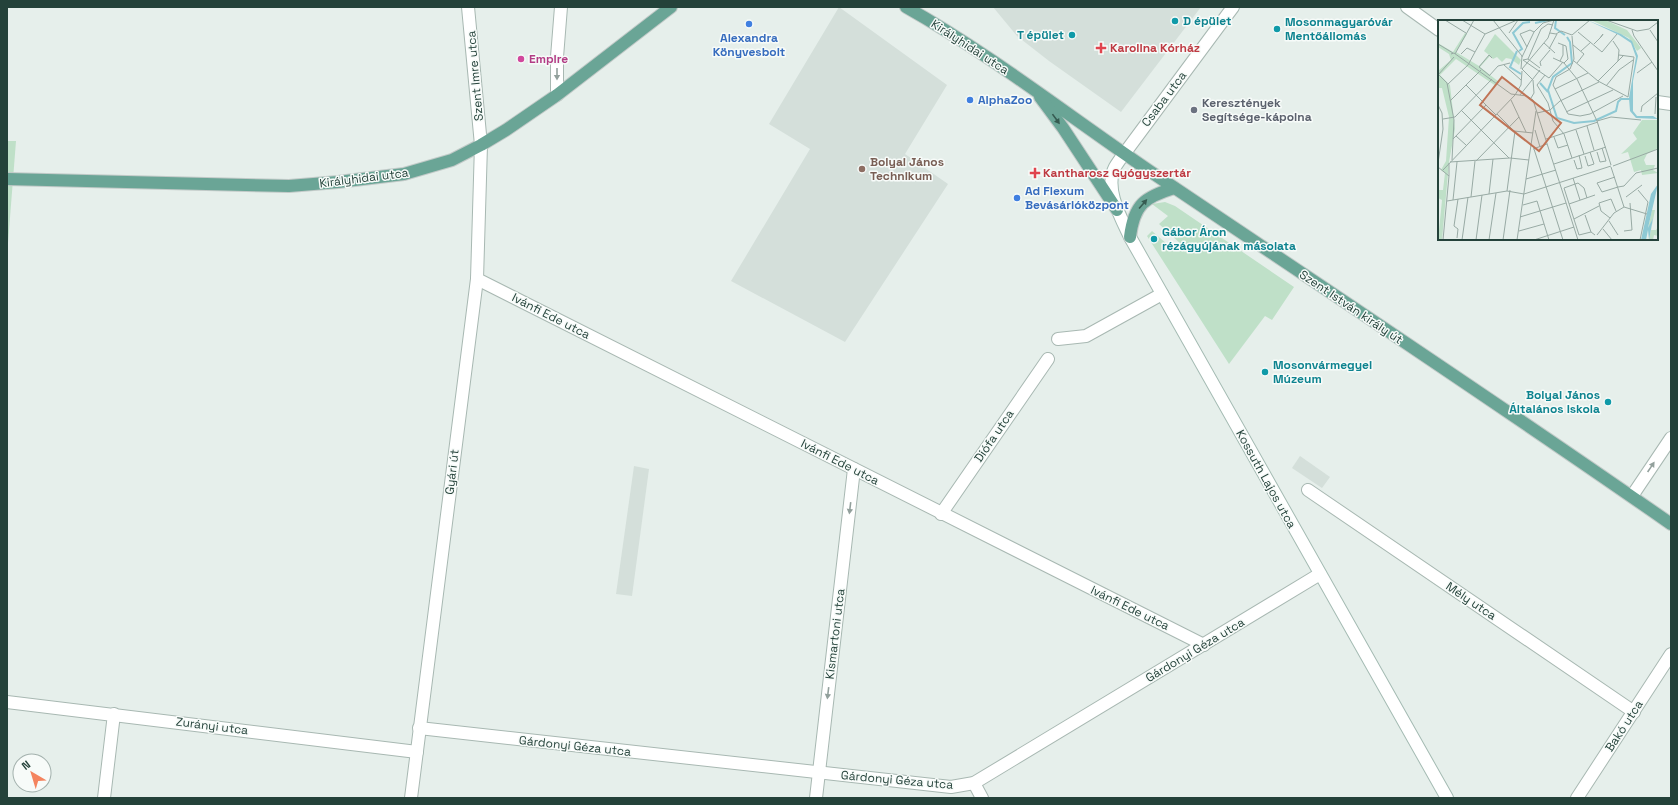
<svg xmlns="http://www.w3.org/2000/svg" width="1678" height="805" font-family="'Space Grotesk',sans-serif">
	<rect width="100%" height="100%" fill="#e6efeb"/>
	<g fill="#d4dfda">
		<path d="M839,7L947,85L905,154L948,184L845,342L731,281L810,149L769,124Z"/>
		<path d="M993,7H1201L1121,112L1049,61L1017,36Z"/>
		<path d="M1300,456L1330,477L1322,488L1292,468Z"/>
		<path d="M634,466L649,469L632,596L616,594Z"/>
	</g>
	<g fill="#bfe0c8">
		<path d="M7,141H16L8,243H7Z"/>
		<path d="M1165,202L1175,206L1294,287L1272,320L1265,316L1229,364L1147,236L1152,231L1175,251L1182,245L1159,224L1168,216L1152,204Z"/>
	</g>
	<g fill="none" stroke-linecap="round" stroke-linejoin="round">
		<g stroke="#a8b8b2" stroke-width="14">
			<g id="minor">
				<path d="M468,7L481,145"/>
				<path d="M1407,7L1439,30"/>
				<path d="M557,95V57L561,7"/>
				<path d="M1657,102L1671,104"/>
				<path d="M1124,154L1233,7"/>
				<path d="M477,279L1204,645"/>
				<path d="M1058,339L1086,336L1162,294"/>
				<path d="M1308,490L1634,712"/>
				<path d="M1632,496L1671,438"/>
				<path d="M941,514L1048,359"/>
				<path d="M7,702L417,752"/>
				<path d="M419,728L951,787L974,783L1320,574"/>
				<path d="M974,783L982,798"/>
				<path d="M104,798L114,714"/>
				<path d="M816,798L854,469"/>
				<path d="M1577,798L1671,654"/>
			</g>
		</g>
		<g stroke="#a8b8b2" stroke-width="14">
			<path id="tertiary" d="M411,798L477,279L481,145"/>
		</g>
		<g stroke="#a4bbb3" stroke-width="14">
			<path id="secondary" d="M1124,154C1121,158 1118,162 1115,167C1104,188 1121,218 1130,237L1447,798"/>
		</g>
		<g stroke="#c2cac8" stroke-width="14">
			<g id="primary">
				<path d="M906,7C995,57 1075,121 1160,178C1331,293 1502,406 1671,524"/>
				<path d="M1040,97L1063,128L1117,210"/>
				<path d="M7,179L289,186L338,182L404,174L452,160L481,145L506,130L557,95L671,7"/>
				<path d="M1130,237C1134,204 1145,197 1174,188"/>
			</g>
		</g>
		<use href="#minor" stroke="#fff" stroke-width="12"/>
		<use href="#tertiary" stroke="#fff" stroke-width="12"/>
		<use href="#secondary" stroke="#fff" stroke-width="12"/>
		<use href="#primary" stroke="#6aa596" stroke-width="12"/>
	</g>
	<defs><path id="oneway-solid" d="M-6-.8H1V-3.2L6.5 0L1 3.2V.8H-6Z"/></defs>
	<g fill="#92a09c">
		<use href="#oneway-solid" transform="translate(557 74) rotate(90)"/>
		<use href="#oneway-solid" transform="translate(1651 467) rotate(-56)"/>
		<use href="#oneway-solid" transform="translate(850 508) rotate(97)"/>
		<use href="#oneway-solid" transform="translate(828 693) rotate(97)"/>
	</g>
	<g fill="#365b51">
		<use href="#oneway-solid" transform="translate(1056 119) rotate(54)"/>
		<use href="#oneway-solid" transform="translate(1143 204) rotate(-49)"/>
	</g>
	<g fill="#0f9aa8" stroke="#f7fbf9" stroke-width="1.5">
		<circle cx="1175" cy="21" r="4"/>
		<circle cx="1277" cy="29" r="4"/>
		<circle cx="1072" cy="35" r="4"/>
		<circle cx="1154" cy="239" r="4"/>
		<circle cx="1265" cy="372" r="4"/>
		<circle cx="1608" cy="402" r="4"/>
	</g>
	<g fill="#3f7fe0" stroke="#f7fbf9" stroke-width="1.5">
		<circle cx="749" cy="24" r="4"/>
		<circle cx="970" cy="100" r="4"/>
		<circle cx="1017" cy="198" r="4"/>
	</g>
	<g fill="#e0444e" stroke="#f7fbf9" stroke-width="1.5">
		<path d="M1099 42h4v4h4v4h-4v4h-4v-4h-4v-4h4z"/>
		<path d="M1033 167h4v4h4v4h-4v4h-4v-4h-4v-4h4z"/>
	</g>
	<circle fill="#d1479c" stroke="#f7fbf9" stroke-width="1.5" cx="521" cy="59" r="4"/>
	<circle fill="#6b7280" stroke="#f7fbf9" stroke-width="1.5" cx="1194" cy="110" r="4"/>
	<circle fill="#8d6e63" stroke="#f7fbf9" stroke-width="1.5" cx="862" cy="169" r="4"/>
	<g text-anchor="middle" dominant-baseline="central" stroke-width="3" stroke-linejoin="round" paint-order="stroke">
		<g font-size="12" font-weight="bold" fill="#0d838f" stroke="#f7fbf9" text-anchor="start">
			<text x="1183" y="21">D épület</text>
			<text x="1285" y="22">Mosonmagyaróvár<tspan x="1285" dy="14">Mentőállomás</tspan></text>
			<text x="1064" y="35" text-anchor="end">T épület</text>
			<text x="1162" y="232">Gábor Áron<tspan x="1162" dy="14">rézágyújának másolata</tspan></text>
			<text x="1273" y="365">Mosonvármegyei<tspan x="1273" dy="14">Múzeum</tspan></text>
			<text x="1600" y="395" text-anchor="end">Bolyai János<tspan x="1600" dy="14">Általános Iskola</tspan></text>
		</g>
		<g font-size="12" font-weight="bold" fill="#366cbe" stroke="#f7fbf9" text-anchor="start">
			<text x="749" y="38" text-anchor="middle">Alexandra<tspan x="749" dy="14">Könyvesbolt</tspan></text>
			<text x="978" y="100">AlphaZoo</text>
			<text x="1025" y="191">Ad Flexum<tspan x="1025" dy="14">Bevásárlóközpont</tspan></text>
		</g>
		<g font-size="12" fill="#24423a" stroke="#f7fbf9">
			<text transform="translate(970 47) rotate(33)">Királyhidai utca</text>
			<text transform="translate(475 76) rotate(-95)">Szent Imre utca</text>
			<text transform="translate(1164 99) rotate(-53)">Csaba utca</text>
			<text transform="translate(364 178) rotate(-7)">Királyhidai utca</text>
			<text transform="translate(1351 307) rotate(34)">Szent István király út</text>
			<text transform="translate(551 316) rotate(27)">Ivánfi Ede utca</text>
			<text transform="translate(994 436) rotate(-56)">Diófa utca</text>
			<text transform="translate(840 462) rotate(27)">Ivánfi Ede utca</text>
			<text transform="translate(452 472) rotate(-83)">Gyári út</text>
			<text transform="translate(1266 479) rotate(61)">Kossuth Lajos utca</text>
			<text transform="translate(1471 601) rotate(34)">Mély utca</text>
			<text transform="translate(1130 608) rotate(26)">Ivánfi Ede utca</text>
			<text transform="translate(835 634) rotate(-83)">Kismartoni utca</text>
			<text transform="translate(1195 650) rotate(-31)">Gárdonyi Géza utca</text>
			<text transform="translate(212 726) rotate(7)">Zurányi utca</text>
			<text transform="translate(1624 726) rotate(-57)">Bakó utca</text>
			<text transform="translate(575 746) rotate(6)">Gárdonyi Géza utca</text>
			<text transform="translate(897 780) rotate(5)">Gárdonyi Géza utca</text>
		</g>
		<g font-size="12" font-weight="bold" fill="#be3a42" stroke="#f7fbf9" text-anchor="start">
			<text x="1110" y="48">Karolina Kórház</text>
			<text x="1043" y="173">Kantharosz Gyógyszertár</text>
		</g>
		<g font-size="12" font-weight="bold" fill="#b23c85" stroke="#f7fbf9" text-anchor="start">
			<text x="529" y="59">Empire</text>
		</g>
		<g font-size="12" font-weight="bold" fill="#5b616d" stroke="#f7fbf9" text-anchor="start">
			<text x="1202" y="103">Keresztények<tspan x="1202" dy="14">Segítsége-kápolna</tspan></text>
		</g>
		<g font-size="12" font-weight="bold" fill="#785e54" stroke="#f7fbf9" text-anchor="start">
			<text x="870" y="162">Bolyai János<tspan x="870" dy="14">Technikum</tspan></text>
		</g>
	</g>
	<g transform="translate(1438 20)">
		<rect width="220" height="220" fill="#e6efeb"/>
		<path d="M153,0H167L189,10L203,28L199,31L191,18ZM27,13L29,14L18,32L41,46L51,35L46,31L57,14L83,40L81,45L73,39L68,38L64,42L59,37L55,39L52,36L42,47L61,62L58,66L18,39L2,55L12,65L17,109L11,142L4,220H0L4,180L0,178V170H5L7,153L3,150L8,141L11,97L4,68H0V51L13,40L11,34L0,27V23L15,32ZM204,100H220V128L209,134L206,140L208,145H217L215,150L220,153L204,155L203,150L196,152L190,132L183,134L199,119L195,113ZM214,190H217L213,210H218L220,207V216L216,215L215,220H211L215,198L210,209Z" fill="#bfe0c8"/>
		<path d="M149,0L183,14L194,21L200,36L195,61V91L199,96H215L220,99L198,98L192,91L191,78L198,37L193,23L181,15ZM220,164L210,208L215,198L211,220L210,210L208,220H203L213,174Z" fill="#8ec9d4"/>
		<path fill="none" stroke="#8ec9d4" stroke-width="2" d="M118,0L117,8L127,15M97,3L111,0M129,17L132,22L134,43L115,57L110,70L119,98L136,103L156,101L178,91L180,82L183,79H193M79,31L72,47L83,54M81,31L84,29L75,13L85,3L92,2M102,63L110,72"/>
		<path fill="none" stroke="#98aaa4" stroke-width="1" d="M7,0L28,13M24,0L47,14M55,0L84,36L83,49M168,0L199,11L211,9L220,2M194,10L196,16L220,51M212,10L220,22M140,12L164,32L179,14M71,13L80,0M112,13L118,14L123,11L134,15L152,0M47,14L79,0M175,21L181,30L180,41M106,23L117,33M120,23L128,26L130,39L126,43M0,24L15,33M156,24L163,17L165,14L162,18M135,25L146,34L139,43M89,27L82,14L92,10L96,12M111,29L119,14M143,31L153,22M37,32L47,14M13,34L16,33L73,74L89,76L95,80L140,220M17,34L36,0M84,37L96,12L105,3L116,0M115,38L126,43L139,59L159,101L173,145M90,39L103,9L110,4L115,5M85,40L111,58L125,42M85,40L90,39L102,48M122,41L125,35V25M136,41L160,61L190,77L196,37L181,35M66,45L83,60M103,46L102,42L112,30M132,49L118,57L115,65L130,94L142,96L152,94L185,76M132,49L136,39L134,16M199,53L214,42M0,55L16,37M1,55L9,63L16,100L14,140M51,55L41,47L51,35L54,38M51,56L60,46L72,43M160,61L186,35M9,65L30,45L37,32L29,28L23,34M28,65L58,95M99,65L110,83L115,101L126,114L134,138M99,65L107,55M168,66L181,50L195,40M117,69L150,53M82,75L102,50M93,78L96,73L95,60L84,49L110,18L116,0M73,80L88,112M12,81L43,50M0,85L4,93L5,109L0,143M23,90L43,110M112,90L122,81L161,62M128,92L175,70M203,92L204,86L220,73M99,93L112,90M59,94L76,111L95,113M217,94L218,77M5,99L17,97L54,59M159,101L173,97L203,100M149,106L156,130M43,110L71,138M97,110L102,127M138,110L146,134M18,116L28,125M116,117L120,128L130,125M15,119L48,85M108,119L160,102M95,129L109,124M96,129L125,220M159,132L162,142L168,141L164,128M147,136L150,146L156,144L152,132M136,140L139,149L144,148L141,135M38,141L81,97M12,142L72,138L91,140M116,144L168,127M175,146L220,129M0,147L11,156L5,220M173,147L186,187M5,150L77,75L83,65L84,51M11,156V143M177,157L159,163L164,172L180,167M135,158L142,180M88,159L118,150M180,167L186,166L198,153L220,148M200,170L210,182L202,220M69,171L77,111M51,174L55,139M33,177L37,141M188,177L204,165M149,178L146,168L140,163L126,168L141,215L153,212M15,180L19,142M9,181L69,171L86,174L173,146M131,184L157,175M85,185L99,181L111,220M186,187L209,194M147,195L153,212L157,215M82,197L128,183M172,198L163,191L161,183L173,179L178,191M136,199L161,186M171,201L180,215M165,209L174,220M81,211L106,204M186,211L194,210L192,183M159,215L176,193L186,187M19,218L20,209L16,206L20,179M24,220L30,177M38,220L44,175M51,220L58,173M65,220L72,170M79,220L98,91M96,220L136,207"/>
		<path fill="#c07456" fill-opacity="0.15" stroke="#c07456" stroke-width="2" d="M64,57L123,103L101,131L42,85Z"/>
		<rect width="220" height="220" fill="none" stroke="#24423a" stroke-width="2"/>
	</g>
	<rect width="1678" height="805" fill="none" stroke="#24423a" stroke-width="16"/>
	<g transform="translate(32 773) rotate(322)"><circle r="19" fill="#f7fbf9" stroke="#a3b1ad"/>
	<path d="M0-3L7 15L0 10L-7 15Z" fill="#f4845f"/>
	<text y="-6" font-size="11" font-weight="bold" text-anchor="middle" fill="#24423a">N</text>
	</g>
</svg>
